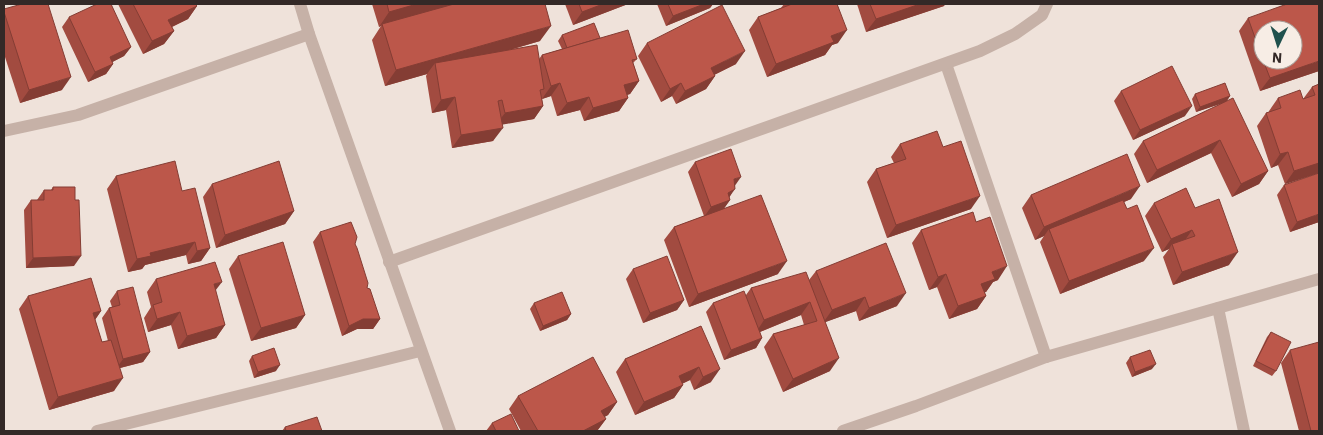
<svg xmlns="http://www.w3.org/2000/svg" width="1323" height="435" font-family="'IBM Plex Sans',sans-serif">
	<rect width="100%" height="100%" fill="#efe2da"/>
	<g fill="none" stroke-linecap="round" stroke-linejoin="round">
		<g stroke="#c6b1a7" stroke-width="12">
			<path d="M300,4L309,34L450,431"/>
			<path d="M946,64L1046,357"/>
			<path d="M4,131L78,115L309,34"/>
			<path d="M389,262L980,51L1015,34L1042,15L1047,4"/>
			<path d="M1218,308L1244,431"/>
			<path d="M97,431L420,351"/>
			<path d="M843,431L916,406L1046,357L1319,279"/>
		</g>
	</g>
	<g fill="#a24b40">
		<path d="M118,4H195L197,6L188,19L172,27L174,31L164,44L143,54Z"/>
		<path d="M372,4H545L540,41L510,50L539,59L542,55L562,49L558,41L562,35L600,38L637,59L633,63L639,81L630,94L627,95L628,98L619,111L584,121L580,110L557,116L551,96L542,99L543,106L534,119L502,124L493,141L452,148L446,110L432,113L426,76L427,74L385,86L372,40L381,26L379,27Z"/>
		<path d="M565,4H628L573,25Z"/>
		<path d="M657,4H713L710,8L666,26Z"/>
		<path d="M784,4H837L838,43L832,45L825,55L767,77L749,30L758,17L781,8Z"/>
		<path d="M857,4H945L944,6L866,32Z"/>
		<path d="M4,9L62,90L20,103L4,54Z"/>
		<path d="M69,17L131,47L124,56L112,62L113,64L106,74L88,82L62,27Z"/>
		<path d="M1248,18L1319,71L1260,91L1239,31Z"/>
		<path d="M647,43L736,64L714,75L715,76L706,89L676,104L672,96L661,102L638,56Z"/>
		<path d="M1319,84V173L1285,184L1278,165L1271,168L1257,126L1266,113L1269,112V111L1278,98L1303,99L1312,87Z"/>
		<path d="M1121,91L1185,116L1133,140L1114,101Z"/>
		<path d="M1195,94L1230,96L1226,102L1268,171L1259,184L1232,197L1211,153L1147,183L1134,154L1143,141L1226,102L1196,112L1192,99Z"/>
		<path d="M900,144L943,147L971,209L887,238L867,182L876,169L894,163L891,157Z"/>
		<path d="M695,162L735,186L729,198L730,200L724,208L778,274L689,307L664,240L674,227L704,216L688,172Z"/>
		<path d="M116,176L182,191L210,248L201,261L188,264L186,255L145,265L142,269L128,272L107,189Z"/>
		<path d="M212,184L294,211L285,224L216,248L203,197Z"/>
		<path d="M1284,185L1319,222L1290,232L1277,195Z"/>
		<path d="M53,187L74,266L26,268L24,210L31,200H37L44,190H51Z"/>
		<path d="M1031,195L1131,199L1124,202L1144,261L1060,294L1040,242L1044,236L1035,240L1022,208Z"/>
		<path d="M1154,203L1195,208L1229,265L1173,285L1163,257L1169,249L1162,252L1145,216Z"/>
		<path d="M976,222L998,280L993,282L986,292H984L986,296L977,309L949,319L937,287L929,290L912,243L921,230Z"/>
		<path d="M320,232L355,244L367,288L380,319L373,329H357L342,336L313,242Z"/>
		<path d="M238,256L305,315L296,328L251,341L229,269Z"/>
		<path d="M633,269L684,300L677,310L643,323L626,279Z"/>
		<path d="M816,271L897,306L859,321L856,311L825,322L830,371L783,392L764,347L773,334L804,325L801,315L760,332L762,338L756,348L724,360L706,312L713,303L746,295L751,288L809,280Z"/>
		<path d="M156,279L215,291L225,325L216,338L178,349L171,325L148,332L144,318L151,307L147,292Z"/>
		<path d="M117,291L150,352L143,362L120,368L114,391L49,410L19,309L28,296L101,311L95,320L102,342L108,341L102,318L109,308L112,307L110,301Z"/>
		<path d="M534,303L571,314L567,320L540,331L530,309Z"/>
		<path d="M701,326L711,382L694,390L690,380L682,384L683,385L674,398L635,415L616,372L625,359Z"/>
		<path d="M1271,332L1276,371L1272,376L1253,366L1267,337Z"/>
		<path d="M1290,350L1319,431H1299L1281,363Z"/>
		<path d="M252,356L276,371L254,378L249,361Z"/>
		<path d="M1130,357L1152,369L1132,377L1126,363Z"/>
		<path d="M518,396L617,402L608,415L604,417L606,419L597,431H521L509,409Z"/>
		<path d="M492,423L519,431H486Z"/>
		<path d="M285,427L322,431H282Z"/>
	</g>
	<g fill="#843d34">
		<path d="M417,4H453L451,6L382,24L381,26L379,27L389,12Z"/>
		<path d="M603,4H628L573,25L582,12Z"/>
		<path d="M704,4H713L710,8L666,26L673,16Z"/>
		<path d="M920,4H945L944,6L866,32L876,19Z"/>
		<path d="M197,6L188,19L159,33L168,20Z"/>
		<path d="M551,26L540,41L436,71L435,63L427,74L385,86L396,70Z"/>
		<path d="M847,30L838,43L832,45L825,55L767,77L776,64L831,36Z"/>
		<path d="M174,31L164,44L143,54L152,41Z"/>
		<path d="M131,47L124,56L103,67L110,57Z"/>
		<path d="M745,51L736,64L702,81L711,68Z"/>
		<path d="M1319,61V71L1260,91L1270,78Z"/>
		<path d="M113,64L106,74L88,82L95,72Z"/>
		<path d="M715,76L706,89L676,104L685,91Z"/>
		<path d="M71,77L62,90L20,103L29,90Z"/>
		<path d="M639,81L630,94L615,98L624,85Z"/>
		<path d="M560,83L551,96L542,99L551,86Z"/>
		<path d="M681,83L672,96L661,102L670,89Z"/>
		<path d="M1230,96L1226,102L1196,112L1200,107Z"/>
		<path d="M455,97L446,110L432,113L441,100Z"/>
		<path d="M589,97L580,110L557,116L567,103Z"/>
		<path d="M628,98L619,111L584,121L593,108Z"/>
		<path d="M543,106L534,119L495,126L505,113Z"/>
		<path d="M1192,106L1185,116L1133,140L1140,130Z"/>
		<path d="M503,128L493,141L452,148L461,135Z"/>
		<path d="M1220,140L1211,153L1147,183L1157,170Z"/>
		<path d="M1288,152L1278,165L1271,168L1280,154Z"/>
		<path d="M1319,163V173L1285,184L1294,171Z"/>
		<path d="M1268,171L1259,184L1232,197L1241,184Z"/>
		<path d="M741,177L734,187V179Z"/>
		<path d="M1140,186L1131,199L1050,233L1049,229L1044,236L1035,240L1044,227Z"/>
		<path d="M735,189L728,199V193Z"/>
		<path d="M980,196L971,209L887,238L896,225Z"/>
		<path d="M730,200L723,210L704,217L711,207Z"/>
		<path d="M294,211L285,224L216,248L225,235Z"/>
		<path d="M1319,214V222L1290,232L1297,222Z"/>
		<path d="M1192,230L1183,243L1172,244L1169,249L1162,252L1171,239Z"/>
		<path d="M195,242L186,255L145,265L142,269L128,272L137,259L150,253Z"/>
		<path d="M210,248L201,261L188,264L197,251Z"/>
		<path d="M1154,248L1144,261L1060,294L1069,281Z"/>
		<path d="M1238,252L1229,265L1173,285L1182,272Z"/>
		<path d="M81,256L74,266L26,268L33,258Z"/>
		<path d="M787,261L778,274L689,307L698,294Z"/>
		<path d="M1007,266L998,280L993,282L986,292L972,297L981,284L992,272Z"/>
		<path d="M946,274L937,287L929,290L938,277Z"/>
		<path d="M222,282L212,295L214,284Z"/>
		<path d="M906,293L897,306L859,321L869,308Z"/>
		<path d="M986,296L977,309L949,319L958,306Z"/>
		<path d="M865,297L856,311L823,323L832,310Z"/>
		<path d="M684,300L677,310L643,323L650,313Z"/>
		<path d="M810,302L801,315L755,334L764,320Z"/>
		<path d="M101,311L92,324L93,313Z"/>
		<path d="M180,312L171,325L148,332L157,319Z"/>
		<path d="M571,314L567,320L540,331L543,326Z"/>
		<path d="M305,315L296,328L251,341L261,328Z"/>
		<path d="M363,319H380L373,329H357L342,336L349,326Z"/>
		<path d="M225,325L216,338L178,349L187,336Z"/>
		<path d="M762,338L756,348L724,360L731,350Z"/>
		<path d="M150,352L143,362L116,369L123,359Z"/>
		<path d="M839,358L830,371L783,392L793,379Z"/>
		<path d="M1156,364L1152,369L1132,377L1135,372Z"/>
		<path d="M280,365L276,371L254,378L258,372Z"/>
		<path d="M699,367L690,380L670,389L679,376Z"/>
		<path d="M720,369L711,382L694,390L703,377Z"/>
		<path d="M123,378L114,391L49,410L58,397Z"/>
		<path d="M683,385L674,398L635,415L644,402Z"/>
		<path d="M617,402L608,415L592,424L601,411Z"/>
		<path d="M606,419L597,431H583Z"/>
	</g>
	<g fill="#bc574a" stroke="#843d34">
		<path d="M22,4H48L71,77L29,90L4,12V9Z"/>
		<path d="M97,4H111L131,47L110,57L113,64L95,72L69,17Z"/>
		<path d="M133,4H195L197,6L168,20L174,31L152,41Z"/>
		<path d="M387,4H417L389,12Z"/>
		<path d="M454,4H545L551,26L396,70L382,24Z"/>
		<path d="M579,4H603L582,12Z"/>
		<path d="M668,4H704L673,16Z"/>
		<path d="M792,4H837L847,30L831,36L834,42L776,64L758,17Z"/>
		<path d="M870,4H920L876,19Z"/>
		<path d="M1287,4H1319V61L1270,78L1263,60H1293V30H1263V60L1248,18Z"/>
		<path d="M722,5L745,51L711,68L715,76L685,91L681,83L670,89L647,43Z"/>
		<path d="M594,23L600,38L567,48L562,35Z"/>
		<path d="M628,30L637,59L632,60L639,81L624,85L628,98L593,108L589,97L567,103L560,83L551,86L542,55Z"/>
		<path d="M537,45L544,89L540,90L543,106L505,113L502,100L498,101L503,128L461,135L455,97L441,100L435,63Z"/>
		<path d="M1172,66L1192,106L1140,130L1121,91Z"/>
		<path d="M1225,83L1230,96L1200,107L1195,94Z"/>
		<path d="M1319,84V163L1294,171L1288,152L1280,154L1266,113L1281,108L1278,98L1300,90L1303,99L1315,95L1312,87Z"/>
		<path d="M1233,98L1268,171L1241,184L1220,140L1157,170L1143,141Z"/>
		<path d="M937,131L943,147L961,141L980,196L896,225L876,169L906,159L900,144Z"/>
		<path d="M731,149L741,177L734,179L735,189L728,193L730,200L711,207L695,162Z"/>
		<path d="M1127,154L1140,186L1044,227L1031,195Z"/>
		<path d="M175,161L182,191L195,188L210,248L197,251L195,242L150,253L151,256L137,259L116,176Z"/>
		<path d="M279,161L294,211L225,235L212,184Z"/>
		<path d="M1319,173V214L1297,222L1284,185Z"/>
		<path d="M53,187H75V200H79L81,256L33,258L31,200H44V190H53Z"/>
		<path d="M1186,188L1195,208L1219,199L1238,252L1182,272L1172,244L1195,236L1192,230L1171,239L1154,203Z"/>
		<path d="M761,195L787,261L698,294L674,227Z"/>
		<path d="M1123,200L1127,209L1137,205L1154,248L1069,281L1049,229Z"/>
		<path d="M973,212L976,222L990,217L1007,266L992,272L995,279L981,284L986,296L958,306L946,274L938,277L921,230Z"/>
		<path d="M351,222L357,237L355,244L357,248L368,283L367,288L370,289L380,319H363L349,326L320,232Z"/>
		<path d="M283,242L305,315L261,328L238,256Z"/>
		<path d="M886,243L906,293L869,308L865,297L832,310L816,271Z"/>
		<path d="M667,256L684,300L650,313L633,269Z"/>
		<path d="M215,262L222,282L214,284L225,325L187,336L180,312L157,319L153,305L162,302L156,279Z"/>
		<path d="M806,272L839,358L793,379L773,334L817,321L810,302L764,320L751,288Z"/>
		<path d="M91,278L101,311L93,313L102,342L111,340L123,378L58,397L28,296Z"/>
		<path d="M133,287L150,352L123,359L109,308L120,305L117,291Z"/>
		<path d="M744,291L762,338L731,350L713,303Z"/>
		<path d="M562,292L571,314L543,326L534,303Z"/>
		<path d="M701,326L720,369L703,377L699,367L679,376L683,385L644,402L625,359Z"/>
		<path d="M1271,332L1291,342L1276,371L1256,361Z"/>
		<path d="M1319,342V431H1311L1290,350Z"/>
		<path d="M274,348L280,365L258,372L252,356Z"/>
		<path d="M1150,350L1156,364L1135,372L1130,357Z"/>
		<path d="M593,357L617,402L601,411L606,419L583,431H538L518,396Z"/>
		<path d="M511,414L519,431H496L492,423Z"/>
		<path d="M317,417L322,431H286L285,427Z"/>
	</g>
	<rect width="1323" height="435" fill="none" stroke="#332927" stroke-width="10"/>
	<g transform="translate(1278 45) rotate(184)"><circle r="24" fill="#f7ede5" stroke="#a99f99"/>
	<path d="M0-4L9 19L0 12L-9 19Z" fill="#20514d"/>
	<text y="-8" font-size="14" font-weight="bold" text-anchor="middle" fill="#332927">N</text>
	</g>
</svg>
